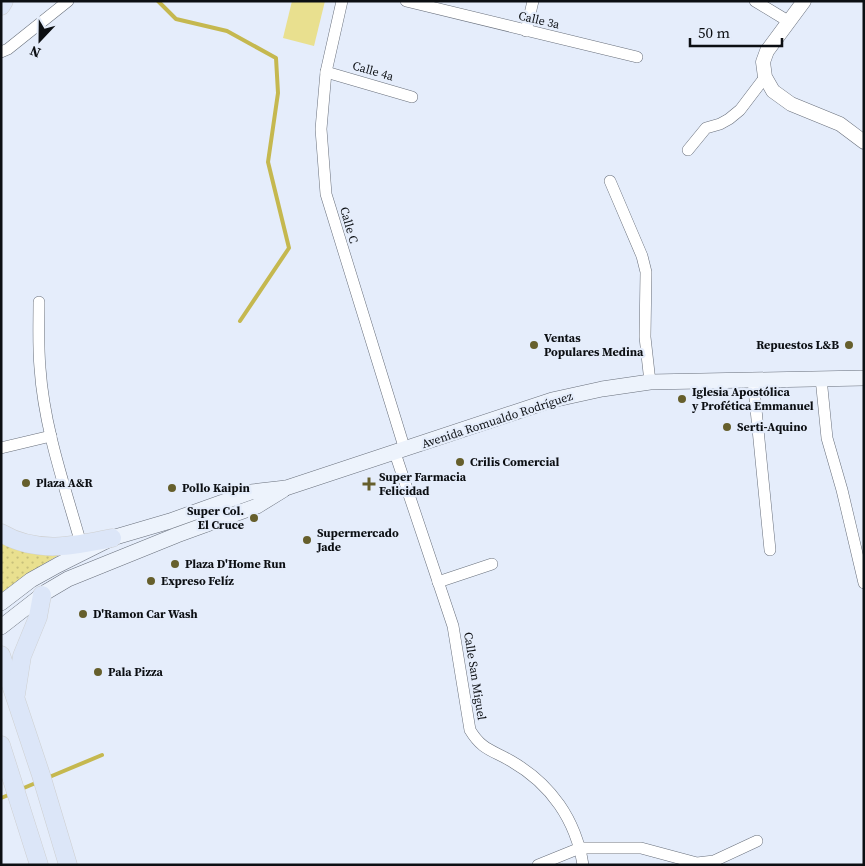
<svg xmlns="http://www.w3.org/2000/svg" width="865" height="866" font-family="'Source Serif 4',serif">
	<defs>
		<pattern id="grass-dots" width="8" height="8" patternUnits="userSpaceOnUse" patternTransform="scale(1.25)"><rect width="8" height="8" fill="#e9e08f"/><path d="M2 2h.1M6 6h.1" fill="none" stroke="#c7bf7a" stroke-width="1.8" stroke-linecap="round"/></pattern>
	</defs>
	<rect width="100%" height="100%" fill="#e5edfb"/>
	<path fill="url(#grass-dots)" d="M1,538L64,552L27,574L1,593Z"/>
	<path fill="#e9e08f" d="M292,1H325L314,46L283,38Z"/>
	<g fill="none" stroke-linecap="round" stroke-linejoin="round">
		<g stroke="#c5b84f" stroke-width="4">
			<path d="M158,1L176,19L227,31L276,58L278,93L268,162L289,248L240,321"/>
			<path d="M47,778L102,755"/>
			<path d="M19,790L38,782"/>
			<path d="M1,798L11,794"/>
		</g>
		<g stroke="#686f7b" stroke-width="12">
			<g id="minor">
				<path d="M342,1L326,72L321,129L326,194L405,450"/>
				<path d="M406,1L637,57"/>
				<path d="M755,1L788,21"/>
				<path d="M526,31L533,1"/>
				<path d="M1,52L8,49L68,1"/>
				<path d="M326,72L412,97"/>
				<path d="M688,150L706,128L720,124L729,119L740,110L765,77"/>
				<path d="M610,181L642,256L646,272L645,337L650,382"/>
				<path d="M39,302C39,324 38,346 40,368C44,428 65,487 81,544"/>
				<path d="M821,378L827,438L842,490L864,583"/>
				<path d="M753,379L770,550"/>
				<path d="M1,448L51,436"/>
				<path d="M395,453L453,626L470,730C482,750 492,750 511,761C551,784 576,820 583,865"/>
				<path d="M438,582L492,564"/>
				<path d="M538,865L580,848H641L697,863L714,861L757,841"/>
			</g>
		</g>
		<g stroke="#686f7b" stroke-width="15">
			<path id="tertiary" d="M804,1L767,51L763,62L765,77L773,91L791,104L840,124L864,142"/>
		</g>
		<g stroke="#686f7b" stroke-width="16">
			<g id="secondary">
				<path d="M1,603L31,580L58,565L112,538L170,521L251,492L286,488L552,400L602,389L650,382L864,378"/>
				<path d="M1,627L46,592L68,579L177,535L257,506L283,490"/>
			</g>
		</g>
		<g stroke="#cecfd0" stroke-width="19">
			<g id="primary">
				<path d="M1,6L4,1"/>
				<path d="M1,533C36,554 74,546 112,538"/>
				<path d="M1,655L41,775L68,865"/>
				<path d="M16,694L22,656L38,617L42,595"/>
				<path d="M1,745L39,865"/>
			</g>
		</g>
		<use href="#minor" stroke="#fff" stroke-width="11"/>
		<use href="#tertiary" stroke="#fff" stroke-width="14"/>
		<use href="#secondary" stroke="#edf3fc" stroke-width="15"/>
		<use href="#primary" stroke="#dce6f8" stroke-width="18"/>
	</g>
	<g fill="#665f2c" stroke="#e5edfb" stroke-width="2">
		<circle cx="534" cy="345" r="5"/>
		<circle cx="849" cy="345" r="5"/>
		<circle cx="682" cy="399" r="5"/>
		<circle cx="727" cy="427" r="5"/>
		<circle cx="460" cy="462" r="5"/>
		<circle cx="26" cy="483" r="5"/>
		<path d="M366.5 476.5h5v5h5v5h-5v5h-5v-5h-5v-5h5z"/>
		<circle cx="172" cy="488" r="5"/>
		<circle cx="254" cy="518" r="5"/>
		<circle cx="307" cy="540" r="5"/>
		<circle cx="175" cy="564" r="5"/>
		<circle cx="151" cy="581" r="5"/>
		<circle cx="83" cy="614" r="5"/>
		<circle cx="98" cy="672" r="5"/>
	</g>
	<g text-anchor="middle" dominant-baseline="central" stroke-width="4.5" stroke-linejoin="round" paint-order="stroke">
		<g font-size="12" fill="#0c0f13" stroke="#e5edfb">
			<text transform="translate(539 20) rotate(13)">Calle 3a</text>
			<text transform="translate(373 71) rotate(16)">Calle 4a</text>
			<text transform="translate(349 225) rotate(74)">Calle C</text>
			<text transform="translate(497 420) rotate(-18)">Avenida Romualdo Rodríguez</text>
			<text transform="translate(475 676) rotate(81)">Calle San Miguel</text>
		</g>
		<g font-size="12" font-weight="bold" fill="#0c0f13" stroke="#e5edfb" text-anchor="start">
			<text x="544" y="338">Ventas<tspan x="544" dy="14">Populares Medina</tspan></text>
			<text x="839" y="345" text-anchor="end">Repuestos L&amp;B</text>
			<text x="692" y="392">Iglesia Apostólica<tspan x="692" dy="14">y Profética Emmanuel</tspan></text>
			<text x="737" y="427">Serti-Aquino</text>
			<text x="470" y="462">Crilis Comercial</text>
			<text x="379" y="477">Super Farmacia<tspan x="379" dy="14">Felicidad</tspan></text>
			<text x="36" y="483">Plaza A&amp;R</text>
			<text x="182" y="488">Pollo Kaipin</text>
			<text x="244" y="511" text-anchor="end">Super Col.<tspan x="244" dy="14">El Cruce</tspan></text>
			<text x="317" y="533">Supermercado<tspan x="317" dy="14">Jade</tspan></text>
			<text x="185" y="564">Plaza D'Home Run</text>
			<text x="161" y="581">Expreso Felíz</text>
			<text x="93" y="614">D'Ramon Car Wash</text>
			<text x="108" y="672">Pala Pizza</text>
		</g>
	</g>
	<rect width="865" height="866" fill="none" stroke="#0c0f13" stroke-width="5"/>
	<g transform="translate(40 40) rotate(202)" stroke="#e5edfb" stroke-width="4" paint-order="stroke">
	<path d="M0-4L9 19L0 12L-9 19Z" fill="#0c0f13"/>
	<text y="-8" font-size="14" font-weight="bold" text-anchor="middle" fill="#0c0f13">N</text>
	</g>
	<path d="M690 38v8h92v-8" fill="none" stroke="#0c0f13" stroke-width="2.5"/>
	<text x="698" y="38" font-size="15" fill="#0c0f13" stroke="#e5edfb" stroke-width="4" paint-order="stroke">50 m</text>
</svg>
